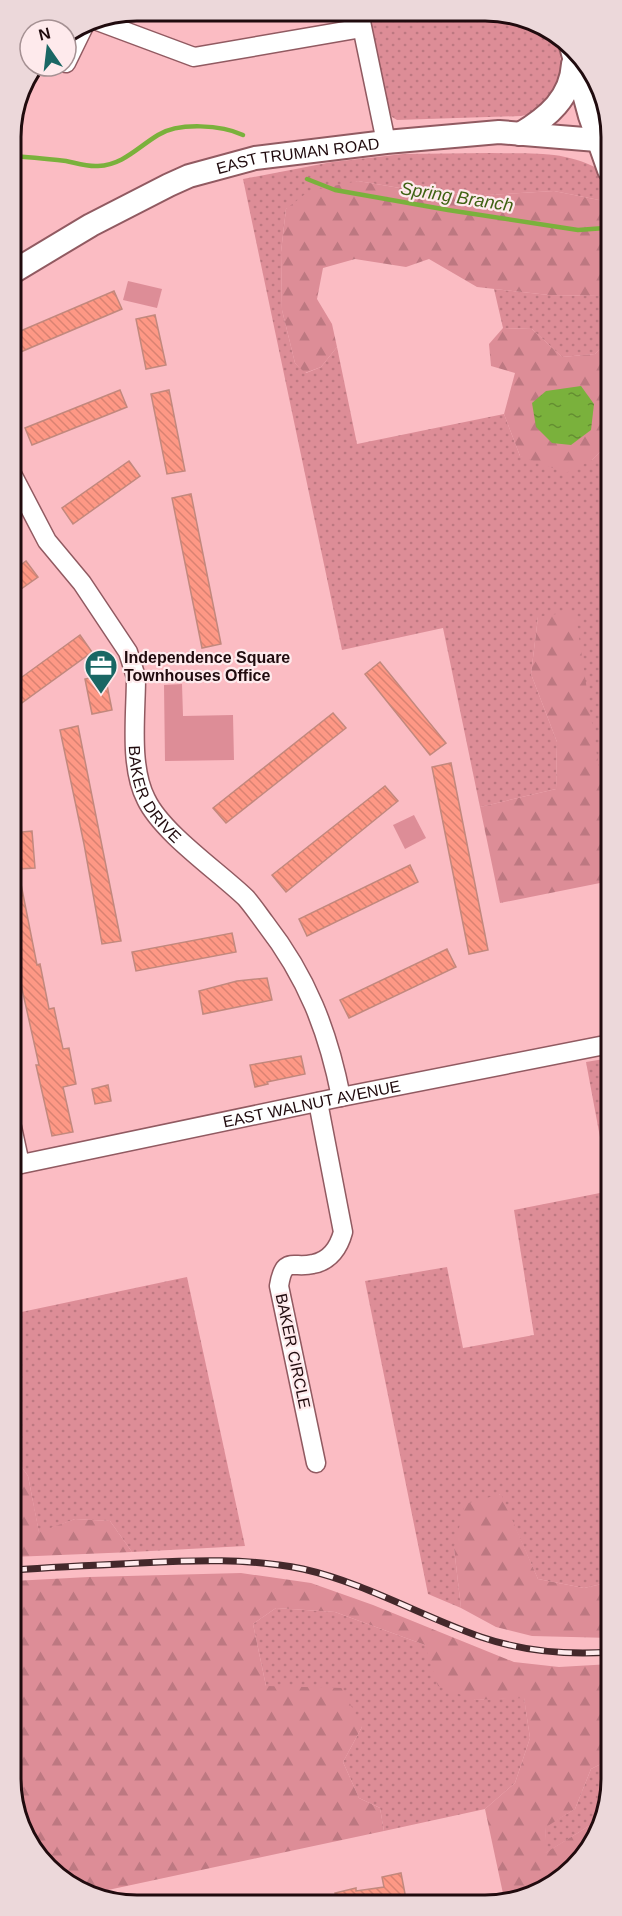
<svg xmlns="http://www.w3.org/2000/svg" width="622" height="1916" font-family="Helvetica,sans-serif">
	<defs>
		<pattern id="grass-dots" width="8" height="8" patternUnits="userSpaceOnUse" patternTransform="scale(1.5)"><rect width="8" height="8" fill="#dd8d97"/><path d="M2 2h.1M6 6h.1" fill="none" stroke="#bd7881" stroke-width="1.8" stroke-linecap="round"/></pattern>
		<pattern id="forest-firs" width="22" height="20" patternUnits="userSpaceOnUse" patternTransform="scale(1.5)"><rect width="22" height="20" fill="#dd8d97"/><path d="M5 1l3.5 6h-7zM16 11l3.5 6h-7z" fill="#bd7881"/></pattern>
		<pattern id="water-ripples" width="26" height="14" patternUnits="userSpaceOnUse" patternTransform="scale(1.5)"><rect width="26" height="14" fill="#7ab13c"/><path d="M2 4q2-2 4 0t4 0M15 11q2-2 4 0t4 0" fill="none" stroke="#648e31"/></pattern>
		<pattern id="building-back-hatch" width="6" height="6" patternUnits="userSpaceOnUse" patternTransform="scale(1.5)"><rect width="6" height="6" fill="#fe9885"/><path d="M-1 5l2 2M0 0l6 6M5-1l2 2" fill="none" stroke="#d98272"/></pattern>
	</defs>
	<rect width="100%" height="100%" fill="#fbbcc3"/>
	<g fill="url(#grass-dots)">
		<path d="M369,12L510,13L557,38C565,77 566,106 521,116L397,120L392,117L388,109Z"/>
		<path d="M492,153C532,154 563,150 599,169L609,202L554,191L488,195L418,191L358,181L286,209L281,252L282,310L295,363L306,373L321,367L337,347L357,444L504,414L520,456L592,460L610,442V782L601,783L538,617L531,674L557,742L556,789L480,807L443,628L342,650L243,179L332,162L403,154Z"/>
		<path d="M494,289L549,295L599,296L609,316V341L595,354L562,357L532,329L503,328Z"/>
		<path d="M610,1058L611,1582L584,1588L538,1579L500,1494L454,1548L461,1608L428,1594L365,1281L447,1267L463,1348L534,1335L514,1210L610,1191L586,1062Z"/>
		<path d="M187,1277L245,1546L132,1552L110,1521L75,1519L39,1533L28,1476L12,1453V1314Z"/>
		<path d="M276,1608L335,1612L425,1645L475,1700L524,1697L530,1738L515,1783L485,1809L384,1831L380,1808L359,1798L343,1762L362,1727L266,1686L253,1624Z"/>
		<path d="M611,1759V1787L596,1824L589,1826L544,1854L546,1826L575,1809L591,1769Z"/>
	</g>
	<g fill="url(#forest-firs)">
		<path d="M358,181L418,191L488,195L554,191L609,202V316L599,296L549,295L477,287L429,259L406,267L355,259L323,268L317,299L332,324L337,347L321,367L305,373L295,363L282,310L281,252L286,209L309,191Z"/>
		<path d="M503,328L532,329L562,357L595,354L609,341L610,442L592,460L566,473L520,456L504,414L515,373L491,366L489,344Z"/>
		<path d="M575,611L601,782H610V881L500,903L480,807L556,789L557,742L531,674L538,617Z"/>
		<path d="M12,1453L28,1476L39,1532L75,1519L110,1521L132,1552L13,1557Z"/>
		<path d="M501,1494L538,1579L584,1588L611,1582V1638L532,1636L496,1627L461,1608L454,1548L465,1504Z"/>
		<path d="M241,1573L311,1583L373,1605L514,1662L559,1667L611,1664V1759L591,1769L575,1809L546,1827L545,1853L589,1826L596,1824L580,1863L509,1903H505L485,1809L515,1783L530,1738L524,1698L475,1700L438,1686L425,1645L335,1612L276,1608L253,1624L266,1686L342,1688L362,1727L343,1762L359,1798L380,1808L384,1831L94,1893L47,1868L13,1803V1581L89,1577Z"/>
	</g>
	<g fill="#dd8d97">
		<path d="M128,281L162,289L157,308L123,300Z"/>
		<path d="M182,684L183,716L233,715L234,760L165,761L164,685Z"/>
		<path d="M414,815L426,838L405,849L393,825Z"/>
	</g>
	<path fill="url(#water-ripples)" d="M581,386L594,404L591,430L571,445L552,443L536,427L532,403L546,391Z"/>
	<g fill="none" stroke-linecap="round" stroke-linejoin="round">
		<g stroke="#7ab13c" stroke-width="4.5">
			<path d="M11,156C29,157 48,159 66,161C76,163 88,167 98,166C123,165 138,147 158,135C179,122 222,125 243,135"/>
			<path d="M307,179L335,190L448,210L578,230L605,228"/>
		</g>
	</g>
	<g fill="url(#building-back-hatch)" stroke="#c2887d" stroke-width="1.5">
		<path d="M114,291L122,309L11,356V335Z"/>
		<path d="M155,315L166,365L146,369L136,319Z"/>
		<path d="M120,390L127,407L32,445L25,428Z"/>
		<path d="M169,390L185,471L167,474L151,394Z"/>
		<path d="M129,461L140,476L73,524L62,508Z"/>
		<path d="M191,494L221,644L202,648L172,498Z"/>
		<path d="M26,561L38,577L11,596V572Z"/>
		<path d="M80,635L92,652L12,710L11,685Z"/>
		<path d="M380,662L446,743L430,755L365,674Z"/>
		<path d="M105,675L112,710L92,714L85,679Z"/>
		<path d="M333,713L346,728L226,823L213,808Z"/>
		<path d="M78,726L121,941L102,944L84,844L60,730Z"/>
		<path d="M451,763L488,950L469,954L432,767Z"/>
		<path d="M385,786L398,801L286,892L272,875Z"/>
		<path d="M32,831L35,868L18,869L37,965L40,964L49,1009L54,1008L63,1049L69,1048L76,1084L63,1087L73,1132L52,1136L36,1065H39L12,944V833Z"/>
		<path d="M410,865L418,882L307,936L299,919Z"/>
		<path d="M232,933L236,952L136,971L132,952Z"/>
		<path d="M447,949L456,967L349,1018L340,1000Z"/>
		<path d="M267,978L272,1000L203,1014L199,991L237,981Z"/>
		<path d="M301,1056L305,1074L267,1082L268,1084L255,1087L250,1065Z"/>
		<path d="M108,1085L111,1101L95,1104L92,1089Z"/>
		<path d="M401,1873L406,1899L381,1903H338L335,1893L356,1888V1891L384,1887L382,1877Z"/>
	</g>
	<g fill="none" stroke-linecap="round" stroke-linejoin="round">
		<g stroke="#915a61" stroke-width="21">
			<g id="minor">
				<path d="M359,12L386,142"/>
				<path d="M92,19L194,57L362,28"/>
				<path d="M66,63L86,22"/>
				<path id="s1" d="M11,472L47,541L82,583L128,652L136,677C136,714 129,766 146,799C162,833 218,871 246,898C253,906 259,915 265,923C307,977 328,1031 341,1097"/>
				<path d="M12,1127L20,1164"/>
				<path id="s2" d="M12,1166L341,1097L610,1044"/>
				<path d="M316,1463L279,1286C284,1255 293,1269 313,1264C330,1261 339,1247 343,1232L318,1102"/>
			</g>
		</g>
		<g stroke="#915a61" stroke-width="26">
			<g id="major">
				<path d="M571,46L590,116L609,170"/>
				<path d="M520,134C548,117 571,98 573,64"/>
				<path id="s3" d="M11,273L91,225L169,185L189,176L255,158L386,142L499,132L609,141"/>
			</g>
		</g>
		<use href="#minor" stroke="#fff" stroke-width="18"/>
		<use href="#major" stroke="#fff" stroke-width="22"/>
		<g stroke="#44282b" stroke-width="7">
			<path id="rail" d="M13,1570C55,1567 97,1565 140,1563C194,1560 249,1558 303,1569C365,1583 421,1616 481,1637C522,1651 568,1655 611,1652"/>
		</g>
		<use href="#rail" stroke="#feeaec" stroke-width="4.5" stroke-dasharray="14" stroke-linecap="butt"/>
	</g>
	<defs>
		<g id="office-pin" transform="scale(1.725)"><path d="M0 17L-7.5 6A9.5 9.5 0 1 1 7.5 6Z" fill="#1a6764" stroke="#feeaec"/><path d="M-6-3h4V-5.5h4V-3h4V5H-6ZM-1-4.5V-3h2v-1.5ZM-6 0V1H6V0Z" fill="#fff"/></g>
	</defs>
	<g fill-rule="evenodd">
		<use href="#office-pin" x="101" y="666"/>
	</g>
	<g text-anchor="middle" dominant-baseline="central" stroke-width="4.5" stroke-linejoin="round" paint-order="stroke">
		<g font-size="16" fill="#200b0e" stroke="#feeaec">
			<text stroke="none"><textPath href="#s3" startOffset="314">EAST TRUMAN ROAD</textPath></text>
			<text stroke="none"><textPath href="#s1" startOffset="364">BAKER DRIVE</textPath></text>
			<text stroke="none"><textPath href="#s2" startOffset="306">EAST WALNUT AVENUE</textPath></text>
			<text transform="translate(293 1351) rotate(78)">BAKER CIRCLE</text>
		</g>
		<g font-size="16" font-weight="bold" fill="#200b0e" stroke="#feeaec" text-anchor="start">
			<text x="124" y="657">Independence Square<tspan x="124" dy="18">Townhouses Office</tspan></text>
		</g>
		<g font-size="18" font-style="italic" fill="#3f6213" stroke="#feeaec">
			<text transform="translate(457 197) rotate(9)">Spring Branch</text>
		</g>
	</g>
	<path d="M0 0H622V1916H0ZM137 21H485A116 116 0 0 1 601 137V1779A116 116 0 0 1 485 1895H137A116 116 0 0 1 21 1779V137A116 116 0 0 1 137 21Z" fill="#ecd8da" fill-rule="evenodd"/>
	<path fill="none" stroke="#200b0e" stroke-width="3" d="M137 21H485A116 116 0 0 1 601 137V1779A116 116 0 0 1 485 1895H137A116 116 0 0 1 21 1779V137A116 116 0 0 1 137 21Z"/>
	<g transform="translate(48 48) rotate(346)"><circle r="28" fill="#feeaec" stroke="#a59193" stroke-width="1.5"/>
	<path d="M0-4.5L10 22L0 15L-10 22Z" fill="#1a6764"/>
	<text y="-9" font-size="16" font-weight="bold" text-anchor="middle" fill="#200b0e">N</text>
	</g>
</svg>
